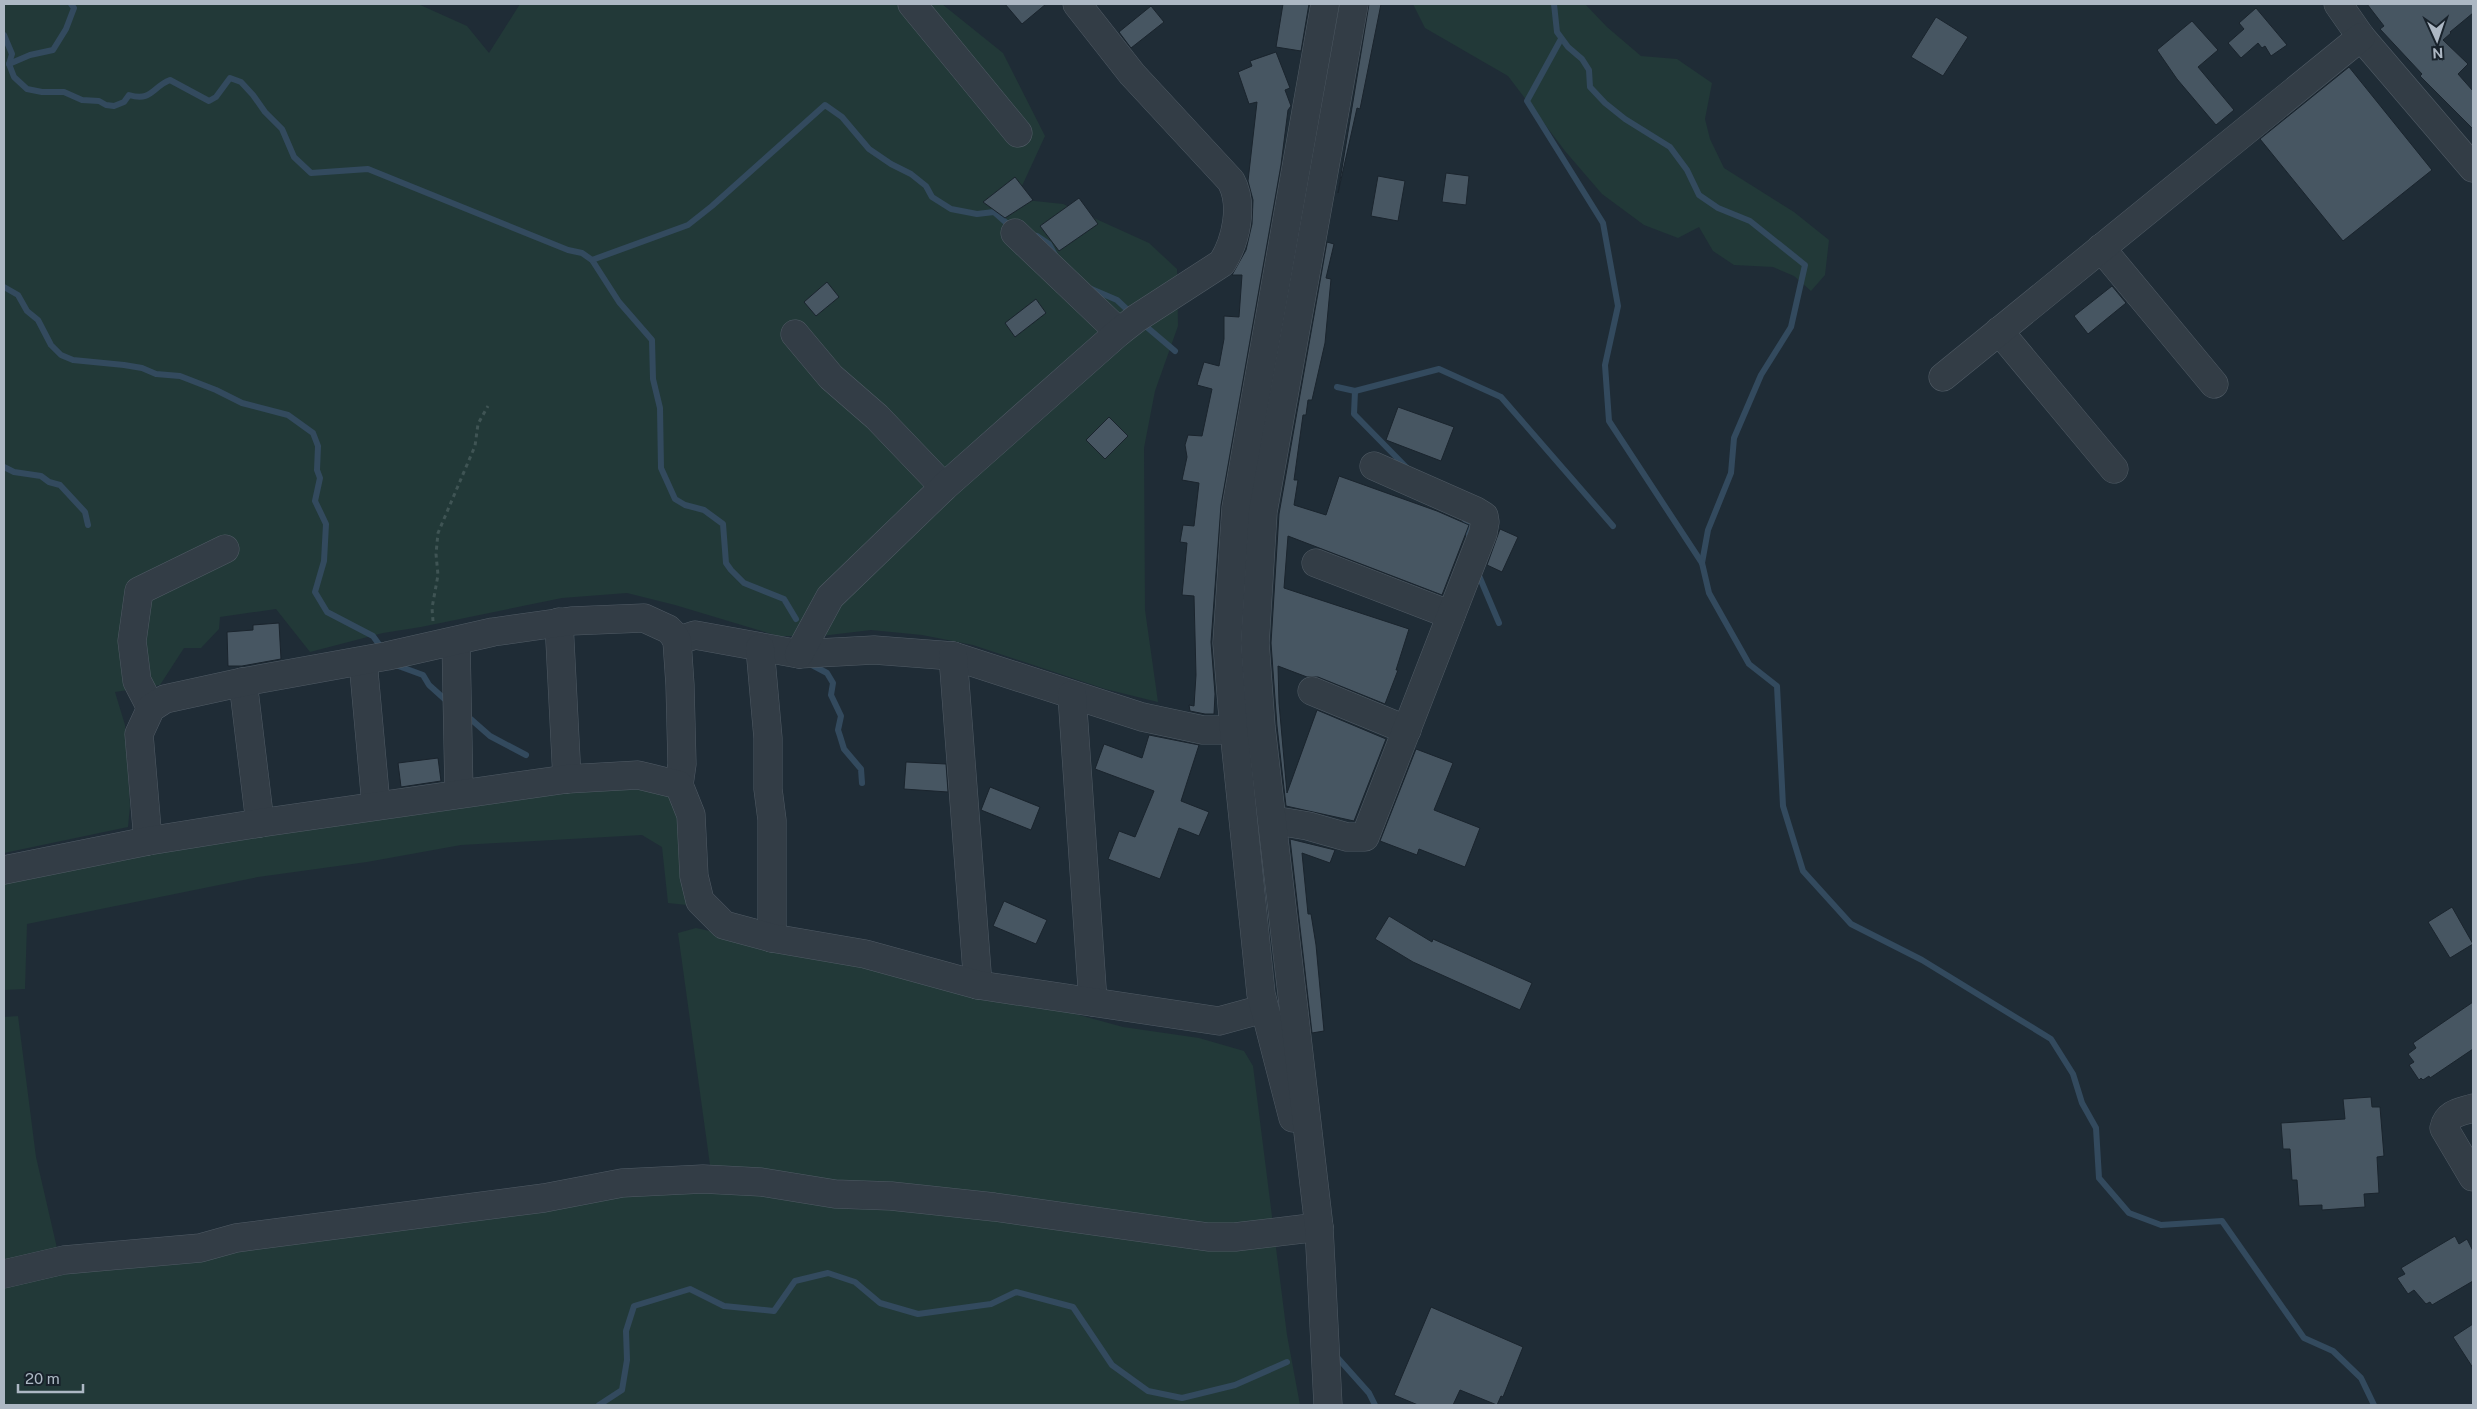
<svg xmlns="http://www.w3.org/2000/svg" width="2477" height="1409" font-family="'Public Sans',sans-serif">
	<rect width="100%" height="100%" fill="#1f2c36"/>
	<g fill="#223938">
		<path d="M4,4H418L467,26L489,53L520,4H942L1003,53L1045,136L1016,199L1063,204L1149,243L1177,269L1178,326L1155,391L1144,448L1145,610L1158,702L1105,689L973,645L922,635L871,630L821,636H778L675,605L627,593L562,598L421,627L383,633L310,652L276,609L220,617L219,629L201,648H184L160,685L115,692L125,725L130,806L128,827L4,853Z"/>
		<path d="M1413,4H1585L1607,27L1641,56L1677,59L1712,83L1705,119L1710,139L1724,168L1794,212L1829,240L1825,275L1811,291L1794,276L1773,267L1734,265L1713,251L1699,227L1678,238L1644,225L1602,194L1565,151L1508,76L1425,28Z"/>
		<path d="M592,784L671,792L682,802L687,905L668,903L662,847L642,835L461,845L367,862L258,877L27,924L25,989L4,990V880L107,860Z"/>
		<path d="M696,928L1017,998L1123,1027L1199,1038L1244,1051L1253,1066L1287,1335L1300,1405H4V1017L18,1016L36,1157L63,1274L183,1262L657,1178L710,1165L678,933Z"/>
	</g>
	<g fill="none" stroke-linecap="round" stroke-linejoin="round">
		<g stroke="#334a5e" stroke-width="6">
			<path d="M1554,4L1557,32L1568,47L1582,59L1589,70L1590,87L1605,103L1625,119L1670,147L1687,170L1699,195L1718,208L1750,221L1805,265L1791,327L1761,375L1734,438L1731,473L1708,530L1702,563L1709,593L1749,664L1777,686L1783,806L1803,871L1851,924L1922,960L2051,1039L2073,1074L2082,1103L2096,1128L2099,1178L2129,1213L2161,1225L2222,1221L2304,1338L2333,1351L2361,1378L2374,1405"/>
			<path d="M4,35L12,54L9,64L14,77L27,89L42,92H64L82,100L99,101L106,105L114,106L124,102L129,95C152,102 152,87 170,80L209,101L216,97L230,78L241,82L253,95L265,112L282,129L294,157L311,173L368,169L568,250L582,253L592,260L619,302L652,340L653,379L660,408L661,468L675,499L685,505L704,510L723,524L726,563L731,570L744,583L784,599L796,619"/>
			<path d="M1561,39L1527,101L1603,223L1618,306L1605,365L1609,421L1702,563"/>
			<path d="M9,64L30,55L53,50L66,29L74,8L71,4"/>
			<path d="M1037,236L1049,244L1055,255"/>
			<path d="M592,260L688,225L712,206L825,105L842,117L869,149L891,164L911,174L926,186L932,197L951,209L977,214L994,212L1011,227"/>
			<path d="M4,287L18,295L27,311L38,320L51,345L61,355L73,360L124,365L142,368L156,374L180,376L216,390L242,403L288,415L313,433L318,446L317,470L320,478L315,501L326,524L324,561L315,592L327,612L373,636L383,650"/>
			<path d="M1089,288L1117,300L1133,315"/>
			<path d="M1142,323L1175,351"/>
			<path d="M1337,387L1355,391L1354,414L1408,469"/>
			<path d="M1355,391L1439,369L1501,397L1613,526"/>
			<path d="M4,467L14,472L41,476L49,482L60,485L85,512L88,525"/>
			<path d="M1464,515L1470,538"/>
			<path d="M1477,571L1499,623"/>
			<path d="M393,664L423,675L429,685L449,703"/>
			<path d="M810,664L827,673L833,683L831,695L841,716L838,730L840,736L844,749L861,769L862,783"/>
			<path d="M465,714L490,736L526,755"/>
			<path d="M1336,1356L1369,1393L1375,1405"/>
			<path d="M599,1405L622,1390L627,1360L626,1331L634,1306L690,1289L724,1306L774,1311L795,1281L828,1273L855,1282L880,1303L918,1314L991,1304L1016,1292L1073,1307L1112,1365L1148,1391L1182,1398L1235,1385L1287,1362"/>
		</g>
	</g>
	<g fill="#475662" stroke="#1a242d">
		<path d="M1005,4H1046L1022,24Z"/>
		<path d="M1283,4H1309L1301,51L1276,47Z"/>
		<path d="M1369,4H1381L1360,109L1357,108L1338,193Z"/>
		<path d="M2367,4H2473V13L2450,32L2451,33L2443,40L2468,64L2458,74L2473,91V129L2420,76L2422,74L2380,29L2384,26Z"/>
		<path d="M1151,6L1164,22L1131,48L1119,32Z"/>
		<path d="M2256,8L2287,45L2271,56L2265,46L2262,48L2258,43L2241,58L2228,43L2244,29L2239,23Z"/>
		<path d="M1936,17L1968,37L1943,76L1911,57Z"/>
		<path d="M2192,21L2218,50L2198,67L2234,110L2216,125L2177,79L2157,50Z"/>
		<path d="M1276,52L1290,88L1285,90L1291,106L1288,110L1281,165L1221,505L1211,642L1215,694L1214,714H1205L1190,711L1189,705L1194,706L1196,675L1194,596L1182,595L1187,543L1180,542L1183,525L1194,526L1199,483L1182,480L1187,457L1185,445L1188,435L1202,436L1212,389L1197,385L1204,362L1219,366L1224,339V316L1239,317L1242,275H1232L1246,250L1252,224L1253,200L1248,181L1257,102L1249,104L1238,72L1252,66L1250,61Z"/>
		<path d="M2349,67L2432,170L2343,241L2260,139Z"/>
		<path d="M1446,173L1469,176L1466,205L1442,202Z"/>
		<path d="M1378,176L1405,181L1398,221L1371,216Z"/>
		<path d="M1015,177L1033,200L1005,218L983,202Z"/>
		<path d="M1079,198L1098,224L1059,251L1040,226Z"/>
		<path d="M1327,242L1334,244L1326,278L1331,279L1325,343L1312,400H1308L1306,415H1303L1294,480H1298L1294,505L1326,515L1339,476L1437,511L1469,525L1442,595L1288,536L1284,588L1409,629L1396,670H1398L1385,704L1318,677H1307L1278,666L1279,703L1287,793L1317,710L1386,739L1354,821L1286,806L1277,726L1271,643L1279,514Z"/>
		<path d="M827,282L839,297L816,316L804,302Z"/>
		<path d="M2112,286L2126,303L2088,334L2074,316Z"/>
		<path d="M1036,299L1046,313L1015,337L1005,323Z"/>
		<path d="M1398,407L1454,427L1441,461L1386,440Z"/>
		<path d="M1109,417L1128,436L1105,459L1086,440Z"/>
		<path d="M1500,529L1518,537L1502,572L1487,565Z"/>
		<path d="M279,623L281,659L242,666H228L227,632L253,630V625Z"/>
		<path d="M1149,735L1199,745L1181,801L1209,812L1199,836L1179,828L1160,879L1108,859L1119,831L1135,837L1154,791L1095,769L1104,744L1142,758Z"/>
		<path d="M1416,749L1453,763L1434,810L1480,828L1465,867L1419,849L1417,855L1380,841Z"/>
		<path d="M438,758L441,781L401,787L398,763Z"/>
		<path d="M906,762L946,764L948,792L904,789Z"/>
		<path d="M990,787L1040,807L1031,830L981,810Z"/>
		<path d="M1290,839L1335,850L1330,863L1302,853L1308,914H1311L1316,945L1324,1031L1312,1033Z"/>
		<path d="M1004,901L1047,920L1036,944L993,926Z"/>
		<path d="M2452,907L2473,944L2450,958L2428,922Z"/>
		<path d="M1389,916L1432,942L1433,939L1532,983L1520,1010L1413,962L1375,939Z"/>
		<path d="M2473,1002V1049L2430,1078L2429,1076L2423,1080L2421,1078L2419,1080L2409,1065L2414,1062L2408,1054L2416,1048L2413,1043Z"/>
		<path d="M2371,1097L2372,1107H2380L2384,1156L2377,1157L2379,1193L2364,1194L2365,1207L2322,1210V1205L2299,1206L2297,1180H2292L2290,1149H2283L2281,1123L2345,1119L2343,1099Z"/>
		<path d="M2455,1236L2459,1244L2467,1239L2473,1251V1281L2432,1305L2430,1302L2426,1304L2414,1290L2408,1294L2397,1278L2405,1274L2401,1268Z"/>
		<path d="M1431,1307L1523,1347L1503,1397L1501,1396L1497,1405L1460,1390L1453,1405H1418L1394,1395Z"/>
		<path d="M2473,1324V1368L2453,1337Z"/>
	</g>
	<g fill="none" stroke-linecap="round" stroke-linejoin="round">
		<g stroke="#505b65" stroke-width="29">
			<g id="minor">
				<path d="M912,4L1018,133"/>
				<path d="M2338,4L2361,37L2473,168"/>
				<path d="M1015,233L1119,332"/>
				<path d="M2101,248L2214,384"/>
				<path d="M1999,331L2114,469"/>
				<path d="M795,334L831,377L877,417L944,487"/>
				<path d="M1943,377L2361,37"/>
				<path d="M1316,563L1451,615"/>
				<path d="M559,622L567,779"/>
				<path d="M456,641L459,793"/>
				<path d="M677,641L695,635L799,654L874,650L953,656L1142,717L1203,730H1234"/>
				<path d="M760,648L768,738V789L772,820V938"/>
				<path d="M799,654L830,597L944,487L1119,332L1137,318L1222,263C1236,241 1244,205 1231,181L1132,74L1077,4"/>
				<path d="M953,656L978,985"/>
				<path d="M363,661L376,805"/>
				<path d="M243,682L260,823"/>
				<path d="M1312,691L1407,730"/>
				<path d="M1072,695L1093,1002"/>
				<path d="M151,708L137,681L132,641L139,591L225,549"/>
				<path d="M1272,820L1308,826L1347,837H1365L1483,533L1485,522L1484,516L1476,511L1374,466"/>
				<path d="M148,841L139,734L151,708L165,699L243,682L387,656L493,632L571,621L644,618L668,629L673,634L677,641L680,685L682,764L679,785"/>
				<path d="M4,870L148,841L260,823L567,779L638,775L679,785L691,815L694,876L700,901L724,925L772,938L865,954L978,985L1219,1021L1263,1009"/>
				<path d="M2473,1108C2460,1112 2447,1113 2444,1128L2473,1177"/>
				<path d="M1293,1118L1261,994L1234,730L1227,643L1236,508L1325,4"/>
				<path d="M4,1274L64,1260L200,1248L236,1238L544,1198L622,1183L703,1179L761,1182L835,1194L891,1196L994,1207L1208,1237H1235L1319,1227"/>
				<path d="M1328,1405L1319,1227L1261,727L1255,643L1263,512L1354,4"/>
			</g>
		</g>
		<path stroke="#3f5454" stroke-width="3" stroke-dasharray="4 4" stroke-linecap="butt" d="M433,621L432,608L438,575L436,554L438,533L475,446L478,424L488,406"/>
		<use href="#minor" stroke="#333d46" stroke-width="28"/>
	</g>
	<rect width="2477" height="1409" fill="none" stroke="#adb8c4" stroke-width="10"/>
	<g transform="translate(2437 40) rotate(177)" stroke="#18222b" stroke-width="4" paint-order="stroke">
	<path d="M0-4L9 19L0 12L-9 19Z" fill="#adb8c4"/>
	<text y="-8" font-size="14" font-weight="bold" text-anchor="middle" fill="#adb8c4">N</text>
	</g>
	<path d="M18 1384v8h65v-8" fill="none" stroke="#adb8c4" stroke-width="2.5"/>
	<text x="25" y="1384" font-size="15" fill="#adb8c4" stroke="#18222b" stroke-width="4" paint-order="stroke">20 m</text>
</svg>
